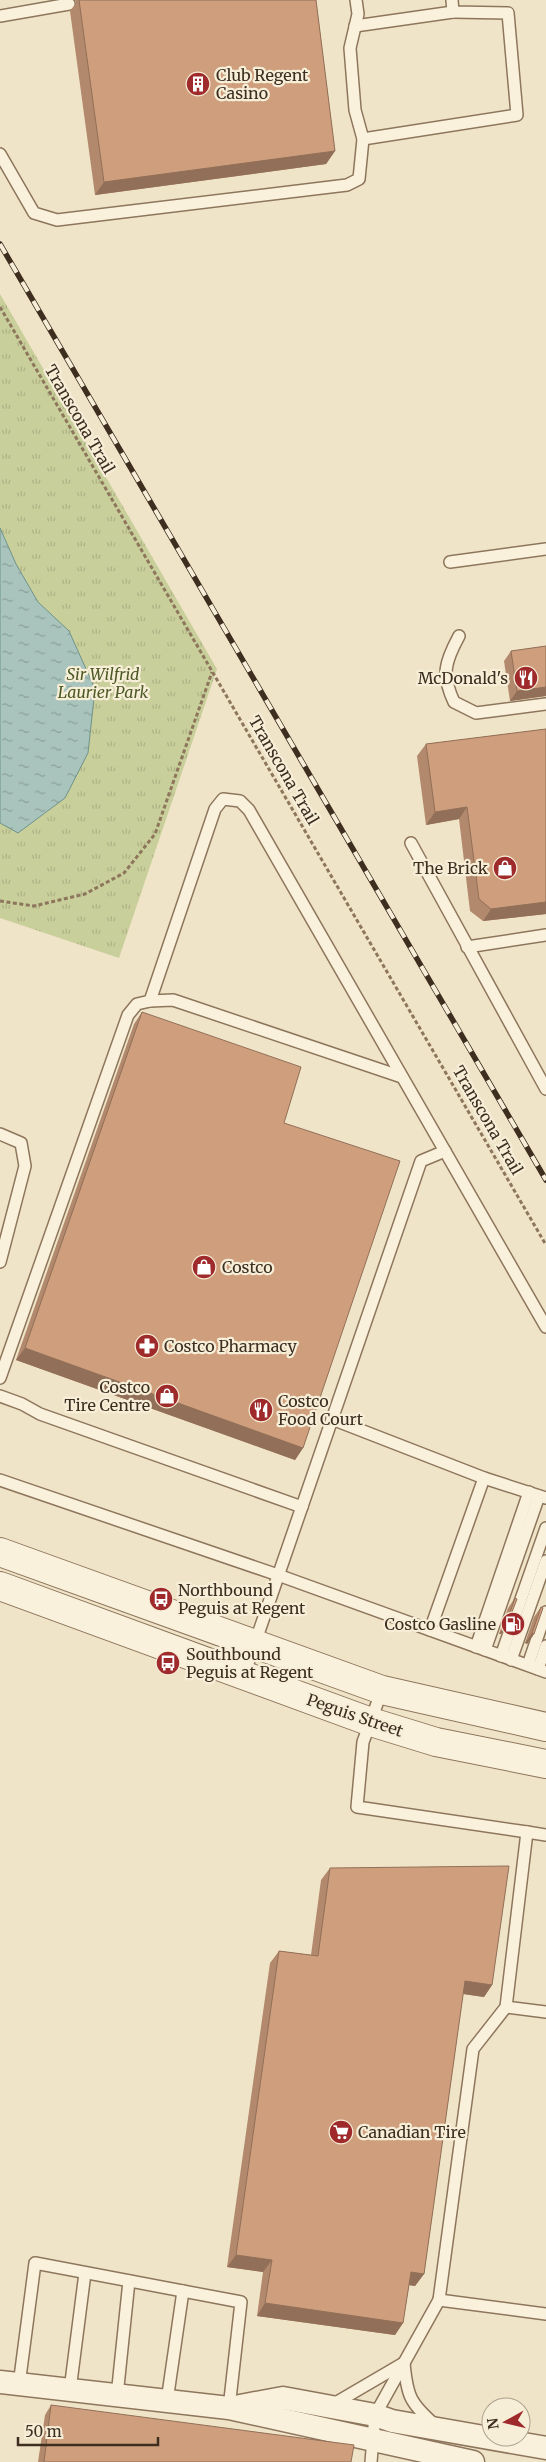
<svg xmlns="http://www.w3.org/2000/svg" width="546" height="2462" font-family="Merriweather,serif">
	<defs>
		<pattern id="park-tufts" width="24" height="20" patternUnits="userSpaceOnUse" patternTransform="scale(1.25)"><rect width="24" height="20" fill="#c9cf9b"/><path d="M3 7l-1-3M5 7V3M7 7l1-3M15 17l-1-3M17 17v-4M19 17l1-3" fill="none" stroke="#aeb285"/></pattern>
		<pattern id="water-ripples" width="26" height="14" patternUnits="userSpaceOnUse" patternTransform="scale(1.25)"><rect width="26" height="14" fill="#a9c4bc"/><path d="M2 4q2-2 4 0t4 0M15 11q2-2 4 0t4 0" fill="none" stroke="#8ba098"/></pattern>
	</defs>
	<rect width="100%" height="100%" fill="#f0e4c8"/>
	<path fill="url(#park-tufts)" d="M0,294L217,669L119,958L0,918Z"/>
	<path fill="url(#water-ripples)" stroke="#6f938a" d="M0,528L16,564L38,602L69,631L95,689L88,753L65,798L18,833L0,823Z"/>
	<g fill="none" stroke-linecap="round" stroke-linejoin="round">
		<g stroke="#8d765c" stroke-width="14">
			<g id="service">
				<path d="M0,16L69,4"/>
				<path d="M355,26L453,12"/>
				<path d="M363,139L517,115L508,13L453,12L452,0"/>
				<path d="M0,154L34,213L57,220L347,185L359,179L363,139L355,110L350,48L358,14L356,0"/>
				<path d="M450,562L546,549"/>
				<path d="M459,636C445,662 441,674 454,702L476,713L546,704"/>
				<path d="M411,843L546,1089"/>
				<path d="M467,947L546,935"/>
				<path d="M150,1001L173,1000L402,1077"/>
				<path d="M0,1134L21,1143L25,1166L0,1262"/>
				<path d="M0,1378L128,1015L137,1004L150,1001L215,809L223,799L240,801L249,810L546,1327"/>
				<path d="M0,1396L22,1404L40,1414L302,1507"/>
				<path d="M332,1419L484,1478L546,1498"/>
				<path d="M0,1480L278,1575L546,1672"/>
				<path d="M430,1630L484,1478"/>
				<path d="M476,1647L529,1492"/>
				<path d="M485,1650L539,1496"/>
				<path d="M501,1656L546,1528"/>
				<path d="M511,1660L546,1561"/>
				<path d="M528,1665L546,1612"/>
				<path d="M538,1669L546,1646"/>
				<path d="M244,1675L421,1161L445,1151"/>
				<path d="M527,1832L546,1835"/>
				<path d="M506,2007L546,2012"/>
				<path d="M439,2300L546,2314"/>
				<path d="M404,2363C407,2396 410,2403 435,2425"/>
				<path d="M19,2385L35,2263L241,2302L229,2408"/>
				<path d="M70,2390L85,2273"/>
				<path d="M117,2396L129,2281"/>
				<path d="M167,2401L183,2291"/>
				<path d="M332,2405L402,2364"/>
				<path d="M371,2462L375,2415L439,2300L473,2049L506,2007L527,1832L357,1807L363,1742L382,1690"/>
			</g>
		</g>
		<g stroke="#8d765c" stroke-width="25">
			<g id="minor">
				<path d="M0,2382L229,2408L473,2462"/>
				<path d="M240,2406L283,2398L375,2415L392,2421L546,2448"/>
			</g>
		</g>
		<g stroke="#8d765c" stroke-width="30">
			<g id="tertiary">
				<path d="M0,1552L382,1690L546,1727"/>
				<path d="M0,1586L371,1722L436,1742L546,1764"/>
			</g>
		</g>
		<g stroke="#8d765c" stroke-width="3" stroke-dasharray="4 2.5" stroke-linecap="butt">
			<path d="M0,307L546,1245"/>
			<path d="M0,901L34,906L85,894L124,873L155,834L212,672"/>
		</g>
		<use href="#service" stroke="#faf1dc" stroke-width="11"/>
		<use href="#minor" stroke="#faf1dc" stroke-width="22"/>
		<use href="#tertiary" stroke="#faf1dc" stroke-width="28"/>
		<g stroke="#3d2e20" stroke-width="5.5">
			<path id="rail" d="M0,244L546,1180"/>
		</g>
		<use href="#rail" stroke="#f7eed8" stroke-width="4" stroke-dasharray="11" stroke-linecap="butt"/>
	</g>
	<g fill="#b2896c">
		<path d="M75,0H318H316L335,151L326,164L95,195L70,11L76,3Z"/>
		<path d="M546,646V696L510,701L504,661L511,651Z"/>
		<path d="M546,729V914L483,921L470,911L459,819L426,825L417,756L426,744Z"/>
		<path d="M142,1012L284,1123L303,1448L295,1460L16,1360L134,1024Z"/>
		<path d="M515,1598L507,1625L501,1634H499L508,1608Z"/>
		<path d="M541,1607L534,1634L527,1644L525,1643L534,1617Z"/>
		<path d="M330,1868L492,1985L484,1997L463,1994L424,2274L415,2286L409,2285L403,2323L395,2335L257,2316L263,2272L227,2267L270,1963L279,1951L311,1955L321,1880Z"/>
		<path d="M51,2405L351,2462H38L45,2415Z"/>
	</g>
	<g fill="#916f58">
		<path d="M335,151L326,164L95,195L104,182Z"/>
		<path d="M546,687V696L510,701L517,691Z"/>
		<path d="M467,807L459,819L426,825L435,812Z"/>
		<path d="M546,902V914L483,921L491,909Z"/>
		<path d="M25,1348L303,1448L295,1460L16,1360Z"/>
		<path d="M506,1624L507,1625L501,1634H499Z"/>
		<path d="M532,1633L534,1634L527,1644L525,1643Z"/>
		<path d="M465,1981L492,1985L484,1997L457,1993Z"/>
		<path d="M236,2255L272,2260L263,2272L227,2267Z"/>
		<path d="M411,2272L424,2274L415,2286L402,2284Z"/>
		<path d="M265,2303L403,2323L395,2335L257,2316Z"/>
	</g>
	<g fill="#cf9f7d" stroke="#916f58">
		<path d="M79,0H316L335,151L104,182Z"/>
		<path d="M546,646V687L517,691L511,651Z"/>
		<path d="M546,729V902L491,909L479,899L467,807L435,812L426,744Z"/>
		<path d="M142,1012L301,1067L284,1123L400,1161L303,1448L25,1348Z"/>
		<path d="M515,1598L517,1599L507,1625L506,1624Z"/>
		<path d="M541,1607L543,1608L534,1634L532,1633Z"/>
		<path d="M509,1866L492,1985L465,1981L424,2274L411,2272L403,2323L265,2303L272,2260L236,2255L279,1951L318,1956L330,1868Z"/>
		<path d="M51,2405L354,2445L351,2462H44Z"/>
	</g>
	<defs>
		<g id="building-disc" transform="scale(1.25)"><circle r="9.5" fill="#9e2a2b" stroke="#f7eed8"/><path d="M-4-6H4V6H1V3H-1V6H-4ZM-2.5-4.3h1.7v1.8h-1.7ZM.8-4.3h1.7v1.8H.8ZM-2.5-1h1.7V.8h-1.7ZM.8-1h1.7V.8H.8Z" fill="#fff"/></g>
		<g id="restaurant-disc" transform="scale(1.25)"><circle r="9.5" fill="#9e2a2b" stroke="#f7eed8"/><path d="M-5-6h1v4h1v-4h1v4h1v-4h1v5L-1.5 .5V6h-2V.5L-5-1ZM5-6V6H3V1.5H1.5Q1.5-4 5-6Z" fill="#fff"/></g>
		<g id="shop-disc" transform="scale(1.25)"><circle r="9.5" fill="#9e2a2b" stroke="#f7eed8"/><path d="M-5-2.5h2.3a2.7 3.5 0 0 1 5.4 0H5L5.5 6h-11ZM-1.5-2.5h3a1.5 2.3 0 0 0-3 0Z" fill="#fff"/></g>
		<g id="pharmacy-disc" transform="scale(1.25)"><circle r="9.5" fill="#9e2a2b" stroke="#f7eed8"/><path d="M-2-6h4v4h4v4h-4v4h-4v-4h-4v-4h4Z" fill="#fff"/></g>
		<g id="bus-disc" transform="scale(1.25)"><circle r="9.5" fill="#9e2a2b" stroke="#f7eed8"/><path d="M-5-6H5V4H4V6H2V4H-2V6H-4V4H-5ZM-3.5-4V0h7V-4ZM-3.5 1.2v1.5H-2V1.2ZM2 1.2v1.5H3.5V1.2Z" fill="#fff"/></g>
		<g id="fuel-disc" transform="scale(1.25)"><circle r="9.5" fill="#9e2a2b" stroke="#f7eed8"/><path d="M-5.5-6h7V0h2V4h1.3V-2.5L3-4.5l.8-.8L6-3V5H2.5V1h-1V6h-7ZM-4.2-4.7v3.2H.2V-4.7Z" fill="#fff"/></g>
		<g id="supermarket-disc" transform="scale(1.25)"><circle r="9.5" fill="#9e2a2b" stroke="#f7eed8"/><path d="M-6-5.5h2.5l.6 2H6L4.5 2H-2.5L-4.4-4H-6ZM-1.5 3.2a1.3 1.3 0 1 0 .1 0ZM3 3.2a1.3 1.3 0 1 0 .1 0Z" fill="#fff"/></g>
	</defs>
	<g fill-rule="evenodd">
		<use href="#building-disc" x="198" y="84"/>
		<use href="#restaurant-disc" x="526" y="678"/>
		<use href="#shop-disc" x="505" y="868"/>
		<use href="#shop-disc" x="204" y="1267"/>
		<use href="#pharmacy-disc" x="147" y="1346"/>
		<use href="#shop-disc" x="167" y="1396"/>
		<use href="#restaurant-disc" x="261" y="1410"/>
		<use href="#bus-disc" x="161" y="1599"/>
		<use href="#fuel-disc" x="513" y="1624"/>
		<use href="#bus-disc" x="168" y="1663"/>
		<use href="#supermarket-disc" x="341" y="2132"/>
	</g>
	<g text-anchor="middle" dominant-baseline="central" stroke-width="4.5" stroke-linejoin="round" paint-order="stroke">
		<g font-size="16" fill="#3d2e20" stroke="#f7eed8" text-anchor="start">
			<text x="216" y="75">Club Regent<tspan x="216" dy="18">Casino</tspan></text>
			<text x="508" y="678" text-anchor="end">McDonald's</text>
			<text x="488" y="868" text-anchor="end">The Brick</text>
			<text x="222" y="1267">Costco</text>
			<text x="164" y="1346">Costco Pharmacy</text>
			<text x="150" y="1387" text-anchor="end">Costco<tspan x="150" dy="18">Tire Centre</tspan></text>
			<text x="278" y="1401">Costco<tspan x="278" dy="18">Food Court</tspan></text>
			<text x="178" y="1590">Northbound<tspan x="178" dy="18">Peguis at Regent</tspan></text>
			<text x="496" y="1624" text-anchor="end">Costco Gasline</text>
			<text x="186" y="1654">Southbound<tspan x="186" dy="18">Peguis at Regent</tspan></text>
			<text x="358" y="2132">Canadian Tire</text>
		</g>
		<g font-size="16" fill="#3d2e20" stroke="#f7eed8">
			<text transform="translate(80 419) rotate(60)">Transcona Trail</text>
			<text transform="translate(284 770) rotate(60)">Transcona Trail</text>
			<text transform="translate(488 1120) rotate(60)">Transcona Trail</text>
			<text transform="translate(355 1715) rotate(19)">Peguis Street</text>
		</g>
		<g font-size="16" font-style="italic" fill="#4d5a26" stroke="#f7eed8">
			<text x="103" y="674">Sir Wilfrid<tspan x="103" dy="18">Laurier Park</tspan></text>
		</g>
	</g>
	<g transform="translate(506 2422) rotate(262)"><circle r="24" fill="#f7eed8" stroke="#ada18e"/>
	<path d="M0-4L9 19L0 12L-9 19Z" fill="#9e2a2b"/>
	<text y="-8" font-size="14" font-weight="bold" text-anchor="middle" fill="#3d2e20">N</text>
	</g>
	<path d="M18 2437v8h140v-8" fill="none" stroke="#3d2e20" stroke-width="2.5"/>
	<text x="25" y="2437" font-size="15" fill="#3d2e20" stroke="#f7eed8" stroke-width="4" paint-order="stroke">50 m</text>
</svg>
